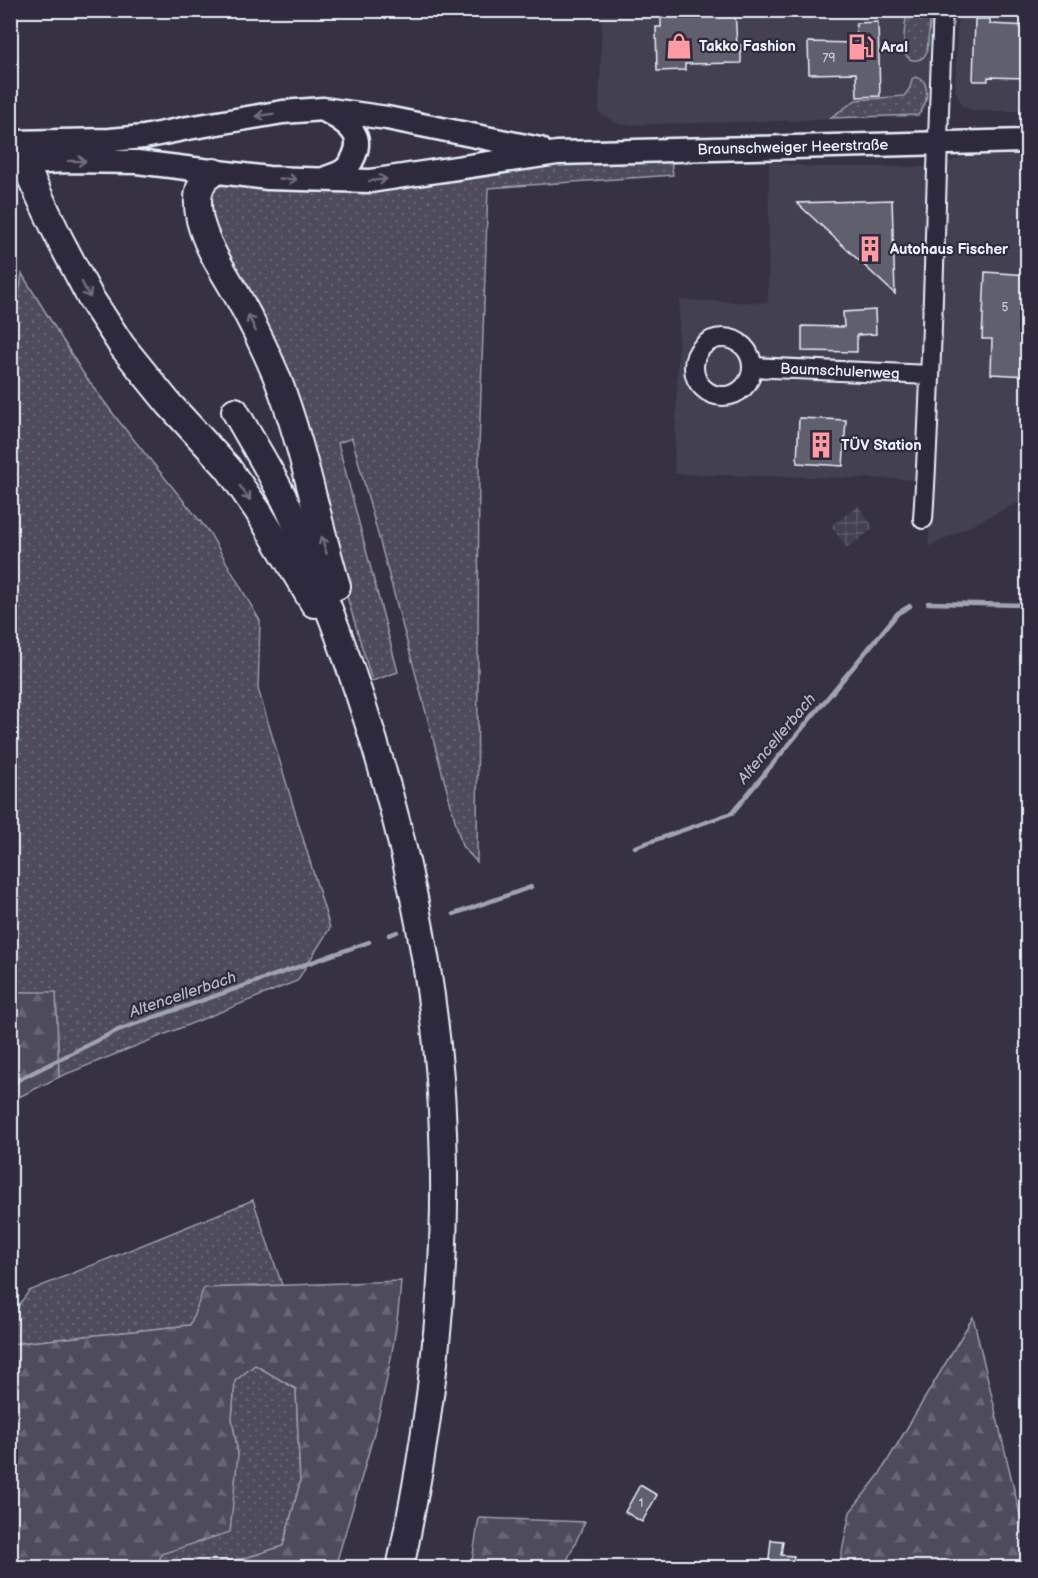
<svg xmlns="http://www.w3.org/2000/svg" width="1038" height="1578" font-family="'Balsamiq Sans',sans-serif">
	<defs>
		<pattern id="industrial-grid" width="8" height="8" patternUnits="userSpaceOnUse" patternTransform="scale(1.5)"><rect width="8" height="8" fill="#433f51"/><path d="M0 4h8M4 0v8" fill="none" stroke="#5e5b6b"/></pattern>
		<pattern id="grass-dots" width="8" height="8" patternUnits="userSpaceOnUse" patternTransform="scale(1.5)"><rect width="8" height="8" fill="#4d4b5c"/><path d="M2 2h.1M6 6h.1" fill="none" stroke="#676574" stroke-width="1.8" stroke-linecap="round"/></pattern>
		<pattern id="forest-firs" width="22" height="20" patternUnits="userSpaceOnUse" patternTransform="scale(1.5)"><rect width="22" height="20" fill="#4d4b5c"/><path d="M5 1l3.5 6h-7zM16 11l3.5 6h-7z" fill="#676574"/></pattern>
	</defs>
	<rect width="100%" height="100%" fill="#363244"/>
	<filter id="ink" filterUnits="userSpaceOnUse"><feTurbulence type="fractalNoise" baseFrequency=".0167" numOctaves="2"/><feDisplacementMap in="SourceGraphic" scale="12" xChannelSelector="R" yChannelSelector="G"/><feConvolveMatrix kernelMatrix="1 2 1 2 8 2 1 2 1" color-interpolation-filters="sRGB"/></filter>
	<g filter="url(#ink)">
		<g fill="#433f51">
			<path d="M602,11H934L928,100L919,117L620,125L599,113Z"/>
			<path d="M958,11H1027V111H974L962,106L955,90Z"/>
			<path d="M985,149L1027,150V498L928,547L934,480L674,474L680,300L768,303L769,161L812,167H935Z"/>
		</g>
		<path fill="url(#industrial-grid)" d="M858,506L874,528L847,548L831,526Z"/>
		<g fill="url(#grass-dots)" stroke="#9a9eaa" stroke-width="1.5">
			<path d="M907,11H930L931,13L927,51C925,56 923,59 917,60C896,64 906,22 907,11Z"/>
			<path d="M915,77L923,80C930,91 926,106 918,115L830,118L856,100L904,96L910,88L912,79Z"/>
			<path d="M558,160H671L673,175L488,188L479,448L477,862L462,846L352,438L338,443L398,672L372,681L328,532L211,239L206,195C220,179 248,184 267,184Z"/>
			<path d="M22,274L83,373L117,419L209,532L260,621L258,689L330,928L297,981L59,1077L56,993L11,992L10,327L16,316Z"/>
			<path d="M253,1200L282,1285L205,1288L191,1325L11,1344L12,1314L29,1291Z"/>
			<path d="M255,1364L296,1389L300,1483L283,1546L242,1559L158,1568L160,1554L238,1454L232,1419L235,1380Z"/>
		</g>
		<g fill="url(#forest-firs)" stroke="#9a9eaa" stroke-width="1.5">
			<path d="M11,992H56L59,1077L11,1101Z"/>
			<path d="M401,1281C394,1380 363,1473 335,1567H171L242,1559L283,1546L300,1483L296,1389L255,1365L235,1381L232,1419L238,1454L230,1532L161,1554L158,1567H11V1344L190,1325L204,1288Z"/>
			<path d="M973,1317L1027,1544V1567H839L850,1512L879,1475Z"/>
			<path d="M479,1518L585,1522L564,1567H471Z"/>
		</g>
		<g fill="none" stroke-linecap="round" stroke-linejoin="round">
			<g stroke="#a0a4af" stroke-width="4.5">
				<path d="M928,603L1028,605"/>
				<path d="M635,847L732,813L898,613L910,606"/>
				<path d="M454,914L531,887"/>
				<path d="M389,935L397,932"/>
				<path d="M10,1084L118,1030L369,942"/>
			</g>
		</g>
		<g fill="#605e6e" stroke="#e8f1f8" stroke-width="1.5">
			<path d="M661,10H735L737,46L741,45V63L685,64V70L657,71L656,27H661Z"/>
			<path d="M975,19H990V24L1028,26V78L988,77V81H973Z"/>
			<path d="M878,22L880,96L857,97L856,73L809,74L808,42L857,43L856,23Z"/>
			<path d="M892,200L895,294L797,203Z"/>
			<path d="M985,272L1028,275V376L991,374L992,339H982Z"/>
			<path d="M875,310L876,334L857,335V352L802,351V326L844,327L843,312Z"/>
			<path d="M799,418L846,420L843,466L797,463Z"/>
			<path d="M640,1485L657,1495L642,1522L625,1512Z"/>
			<path d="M771,1540L783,1541L781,1555L794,1556L792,1568H768Z"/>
		</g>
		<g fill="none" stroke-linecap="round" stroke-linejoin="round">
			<g stroke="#e8f1f8" stroke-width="22">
				<g id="minor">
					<circle cx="723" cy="367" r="29"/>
					<path id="s1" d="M752,367L930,375"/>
					<path d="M923,519C934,350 935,180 943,10"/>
				</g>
			</g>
			<g stroke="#e8f1f8" stroke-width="27">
				<g id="major">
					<path d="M10,142L110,140L144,137L188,128L283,112L323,109L387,118L540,149"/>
					<path id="s2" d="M10,164L65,161L137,162L268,178L370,181L557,153L1028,141"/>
					<path d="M324,179C330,176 336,175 341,172C352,166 361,146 355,135C350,124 336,117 326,111"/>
				</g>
			</g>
			<g stroke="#e8f1f8" stroke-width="30">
				<g id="highway">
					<path d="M19,163L29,174L59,238L90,297L122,346L169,404L228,468L258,511L314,604"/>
					<path d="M214,172C196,181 196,201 200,220C207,248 224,272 238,297C252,322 265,349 276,375C303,443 316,517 337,586"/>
					<path d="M235,411C253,444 274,476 290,511C307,549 321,589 336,628C395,789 437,960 443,1132C449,1279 431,1424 400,1568"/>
				</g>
			</g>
			<use href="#minor" stroke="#2f2a3d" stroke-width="18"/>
			<use href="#major" stroke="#2f2a3d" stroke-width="22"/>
			<use href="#highway" stroke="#2f2a3d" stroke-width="26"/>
		</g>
		<defs><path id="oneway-shaft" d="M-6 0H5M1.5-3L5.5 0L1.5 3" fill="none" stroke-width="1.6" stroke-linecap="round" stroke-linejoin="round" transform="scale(1.5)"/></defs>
		<g stroke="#70707e">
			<use href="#oneway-shaft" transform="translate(265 115) rotate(171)"/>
			<use href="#oneway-shaft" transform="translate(77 161) rotate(1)"/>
			<use href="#oneway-shaft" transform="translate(288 179) rotate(3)"/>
			<use href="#oneway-shaft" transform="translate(378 180) rotate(-7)"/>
			<use href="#oneway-shaft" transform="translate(86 290) rotate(62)"/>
			<use href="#oneway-shaft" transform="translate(252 323) rotate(-115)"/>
			<use href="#oneway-shaft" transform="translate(245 493) rotate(54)"/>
			<use href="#oneway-shaft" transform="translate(324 545) rotate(-107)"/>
		</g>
	</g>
	<defs>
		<g id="shop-bare" transform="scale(2.07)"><path d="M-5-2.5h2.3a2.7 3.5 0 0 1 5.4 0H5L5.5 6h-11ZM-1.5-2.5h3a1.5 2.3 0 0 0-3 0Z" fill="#ff9aa2" stroke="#2f2a3d" stroke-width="2.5" paint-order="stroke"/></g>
		<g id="fuel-bare" transform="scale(2.07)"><path d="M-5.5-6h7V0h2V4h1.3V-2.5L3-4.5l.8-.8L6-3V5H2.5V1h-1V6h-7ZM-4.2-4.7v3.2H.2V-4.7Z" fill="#ff9aa2" stroke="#2f2a3d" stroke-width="2.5" paint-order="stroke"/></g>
		<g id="building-bare" transform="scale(2.07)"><path d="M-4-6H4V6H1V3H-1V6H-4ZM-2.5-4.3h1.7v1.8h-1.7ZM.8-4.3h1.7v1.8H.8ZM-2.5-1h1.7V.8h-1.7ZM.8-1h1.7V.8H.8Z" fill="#ff9aa2" stroke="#2f2a3d" stroke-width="2.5" paint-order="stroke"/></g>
	</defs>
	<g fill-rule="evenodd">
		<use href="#shop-bare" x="679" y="46"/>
		<use href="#fuel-bare" x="861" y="47"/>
		<use href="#building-bare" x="870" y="249"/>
		<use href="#building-bare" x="821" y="445"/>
	</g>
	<g text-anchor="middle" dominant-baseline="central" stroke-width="4.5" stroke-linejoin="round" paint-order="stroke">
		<g font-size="12" fill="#c6ccd6">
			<text x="829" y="58">79</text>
			<text x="1005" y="307">5</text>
			<text x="641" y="1503">1</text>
		</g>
		<g font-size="15" font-weight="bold" fill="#e8f1f8" stroke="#2f2a3d" text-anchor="start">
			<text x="699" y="46">Takko Fashion</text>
			<text x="881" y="47">Aral</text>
			<text x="890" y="249">Autohaus Fischer</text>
			<text x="841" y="445">TÜV Station</text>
		</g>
		<g font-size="15" fill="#e8f1f8" stroke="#2f2a3d">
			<text stroke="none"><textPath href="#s2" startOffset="786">Braunschweiger Heerstraße</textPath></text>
			<text stroke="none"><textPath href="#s1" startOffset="88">Baumschulenweg</textPath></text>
		</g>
		<g font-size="16" font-style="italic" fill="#b2b7c2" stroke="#2f2a3d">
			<text transform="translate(777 739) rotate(-50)">Altencellerbach</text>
			<text transform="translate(183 995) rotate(-19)">Altencellerbach</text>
		</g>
	</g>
	<rect width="1038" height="1578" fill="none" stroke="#2f2a3d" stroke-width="36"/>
	<rect x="18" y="18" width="1002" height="1542" fill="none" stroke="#e8f1f8" stroke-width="2" filter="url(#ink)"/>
</svg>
